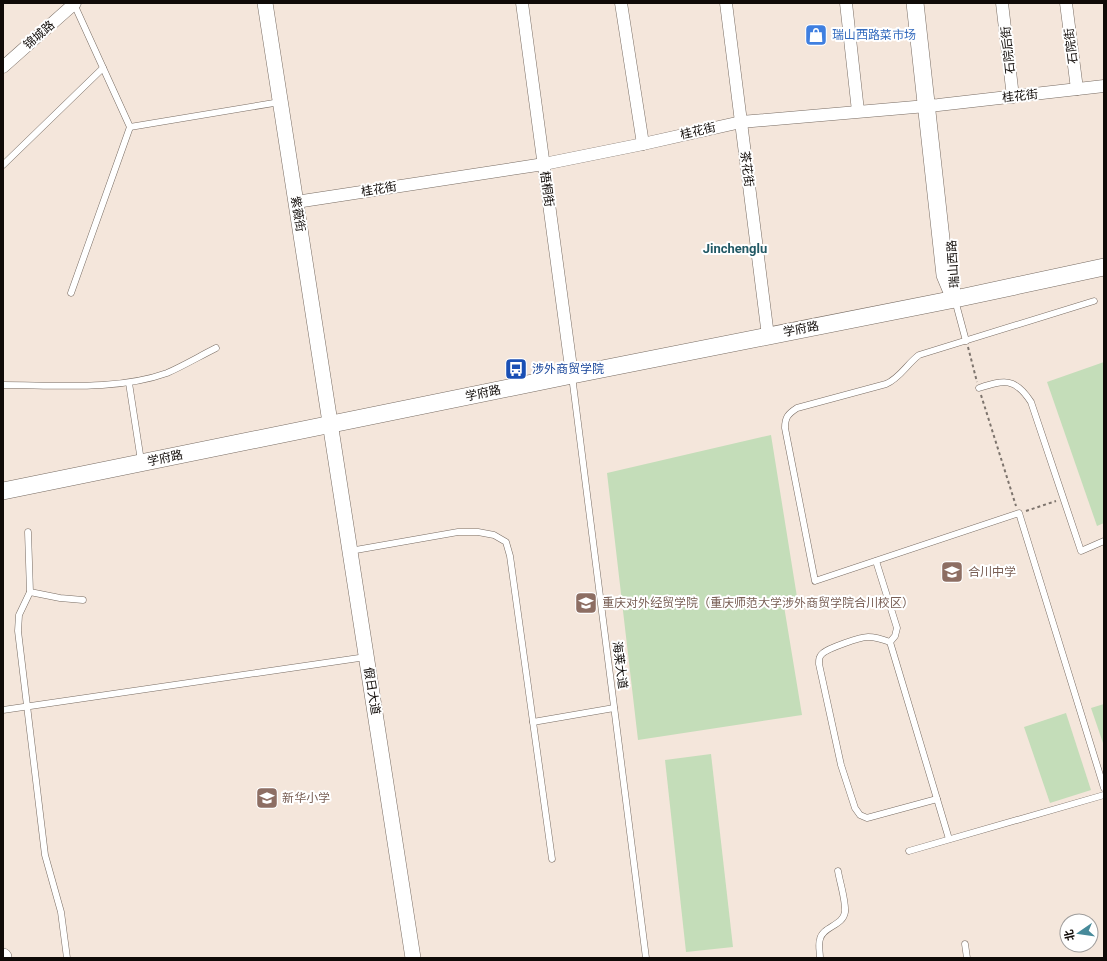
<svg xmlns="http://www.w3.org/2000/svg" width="1107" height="961" font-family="Roboto,'Noto Sans SC',sans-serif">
	<rect width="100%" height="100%" fill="#f4e6db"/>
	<g fill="#c4ddb9">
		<path d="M1104,362V523L1097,526L1047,382Z"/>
		<path d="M771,435L797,597L783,600L802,715L638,740L607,473Z"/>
		<path d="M1104,704V746L1091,708Z"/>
		<path d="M1066,713L1091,790L1050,803L1024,727Z"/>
		<path d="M711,754L733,947L686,952L665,760Z"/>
	</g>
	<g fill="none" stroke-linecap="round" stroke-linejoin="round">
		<g stroke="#786c63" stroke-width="7">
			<g id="service">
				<path d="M130,127L280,102"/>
				<path d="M3,165L103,68"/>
				<path d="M71,293L130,127L74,4"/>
				<path d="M955,300L966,341"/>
				<path d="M1094,301L919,355C907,364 900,378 886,384L797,408C788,414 785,417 785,428L815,581L1019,513L1104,788"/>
				<path d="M572,376L646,958"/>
				<path d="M129,383L141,461"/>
				<path d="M3,385C55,385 117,391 167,373C183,366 200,356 216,348"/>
				<path d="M979,388C1004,380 1015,377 1031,402L1081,551L1104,541"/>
				<path d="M28,532L30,592L19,615L18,631L45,855L61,912L67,958"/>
				<path d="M350,551L458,532H478L494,535L506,542L510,556L552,859"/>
				<path d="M876,561L897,628L895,636L890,642L949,839"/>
				<path d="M30,592L60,598L83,600"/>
				<path d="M890,642C882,639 876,637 868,637C860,637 829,648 823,653C819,656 819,659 819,664L841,765L855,808L860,815L867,818L937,799"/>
				<path d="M3,710L366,657"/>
				<path d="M533,722L614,708"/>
				<path d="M909,851L1104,795"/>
				<path d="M965,944L967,958"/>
				<path d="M820,958C820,952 818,945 820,939C823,926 843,926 845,912C846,901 840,883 838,871"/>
			</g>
		</g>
		<g stroke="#786c63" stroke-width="13">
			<g id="minor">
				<path d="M522,3L572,375"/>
				<path d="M621,3L643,144"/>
				<path d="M726,3L768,336"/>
				<path d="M846,3L858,111"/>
				<path d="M1002,3L1013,97"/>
				<path d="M1066,3L1077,89"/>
				<path d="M3,67L75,3"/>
				<path d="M296,202L544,164L643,144L741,122L938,105L1104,86"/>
			</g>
		</g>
		<g stroke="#786c63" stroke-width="16">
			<path id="tertiary" d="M265,3L413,958"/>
		</g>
		<g stroke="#786c63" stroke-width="18">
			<g id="secondary">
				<path d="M915,3L945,275L955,299"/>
				<path d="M3,491L572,375L955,299L1104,267"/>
				<path d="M3,957V958"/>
			</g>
		</g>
		<g stroke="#7d746d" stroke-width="2" stroke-dasharray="3 3" stroke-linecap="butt">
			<path d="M968,347L977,382"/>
			<path d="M981,395L1016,506"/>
			<path d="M1026,511L1056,501"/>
		</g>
		<use href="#service" stroke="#fff" stroke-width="6"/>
		<use href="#minor" stroke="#fff" stroke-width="12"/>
		<use href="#tertiary" stroke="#fff" stroke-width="15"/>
		<use href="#secondary" stroke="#fff" stroke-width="17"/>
	</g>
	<defs>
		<g id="shop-square" transform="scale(1.15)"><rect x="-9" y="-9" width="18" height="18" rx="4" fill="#3f7fe0" stroke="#fff"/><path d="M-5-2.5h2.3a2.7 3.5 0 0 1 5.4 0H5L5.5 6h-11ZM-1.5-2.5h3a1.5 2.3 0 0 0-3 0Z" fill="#fff"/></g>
		<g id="bus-square" transform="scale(1.15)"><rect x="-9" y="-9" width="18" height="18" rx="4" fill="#1a4fb4" stroke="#fff"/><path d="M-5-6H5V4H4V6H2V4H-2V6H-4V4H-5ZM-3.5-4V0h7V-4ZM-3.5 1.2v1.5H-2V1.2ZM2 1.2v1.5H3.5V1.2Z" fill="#fff"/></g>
		<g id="school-square" transform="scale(1.15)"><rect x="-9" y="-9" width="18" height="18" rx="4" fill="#8d6e63" stroke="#fff"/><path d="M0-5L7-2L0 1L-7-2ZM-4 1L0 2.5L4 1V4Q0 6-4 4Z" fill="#fff"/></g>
		<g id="university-square" transform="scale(1.15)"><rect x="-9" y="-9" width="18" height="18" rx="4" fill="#8d6e63" stroke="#fff"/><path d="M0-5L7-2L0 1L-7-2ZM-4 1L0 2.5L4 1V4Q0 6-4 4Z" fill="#fff"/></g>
	</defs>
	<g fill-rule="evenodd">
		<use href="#shop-square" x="816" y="35"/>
		<use href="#bus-square" x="516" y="369"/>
		<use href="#school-square" x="952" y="572"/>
		<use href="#university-square" x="586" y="603"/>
		<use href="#school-square" x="267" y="798"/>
	</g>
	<g text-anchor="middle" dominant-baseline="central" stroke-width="4" stroke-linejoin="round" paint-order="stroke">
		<g font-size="12" fill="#0f0a07" stroke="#fff">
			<text transform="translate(39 35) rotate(-41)">锦城路</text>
			<text transform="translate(1071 46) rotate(-97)">石院街</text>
			<text transform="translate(1008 50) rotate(-96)">石院后街</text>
			<text transform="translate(1020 96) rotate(-6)">桂花街</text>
			<text transform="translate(698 131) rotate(-13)">桂花街</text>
			<text transform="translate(747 169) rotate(83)">茶花街</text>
			<text transform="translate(379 189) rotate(-9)">桂花街</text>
			<text transform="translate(547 189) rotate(82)">梧桐街</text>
			<text transform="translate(298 214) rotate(81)">紫薇街</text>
			<text transform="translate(953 264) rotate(-94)">瑞山西路</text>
			<text transform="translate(801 329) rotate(-11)">学府路</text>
			<text transform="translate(483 393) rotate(-12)">学府路</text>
			<text transform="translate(165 458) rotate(-12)">学府路</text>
			<text transform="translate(620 665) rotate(83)">海莱大道</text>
			<text transform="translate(372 691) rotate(81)">假日大道</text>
		</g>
		<g font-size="12" fill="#366cbe" stroke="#fff" text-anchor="start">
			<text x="832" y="35">瑞山西路菜市场</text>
		</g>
		<g font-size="12" fill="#164399" stroke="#fff" text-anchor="start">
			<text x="532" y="369">涉外商贸学院</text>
		</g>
		<g font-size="12" fill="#785e54" stroke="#fff" text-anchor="start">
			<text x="968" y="572">合川中学</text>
			<text x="602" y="603">重庆对外经贸学院（重庆师范大学涉外商贸学院合川校区）</text>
			<text x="282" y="798">新华小学</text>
		</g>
		<g font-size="13" font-weight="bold" fill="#225965" stroke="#fff">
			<text x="735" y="248">Jinchenglu</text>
		</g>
	</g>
	<rect width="1107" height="961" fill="none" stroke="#0f0a07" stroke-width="8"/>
	<g transform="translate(1079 933) rotate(257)"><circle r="19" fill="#ffffff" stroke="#9f9d9c"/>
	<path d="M0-3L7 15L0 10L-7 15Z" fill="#478a9a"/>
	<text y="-6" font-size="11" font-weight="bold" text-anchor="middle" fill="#0f0a07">北</text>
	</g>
</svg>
